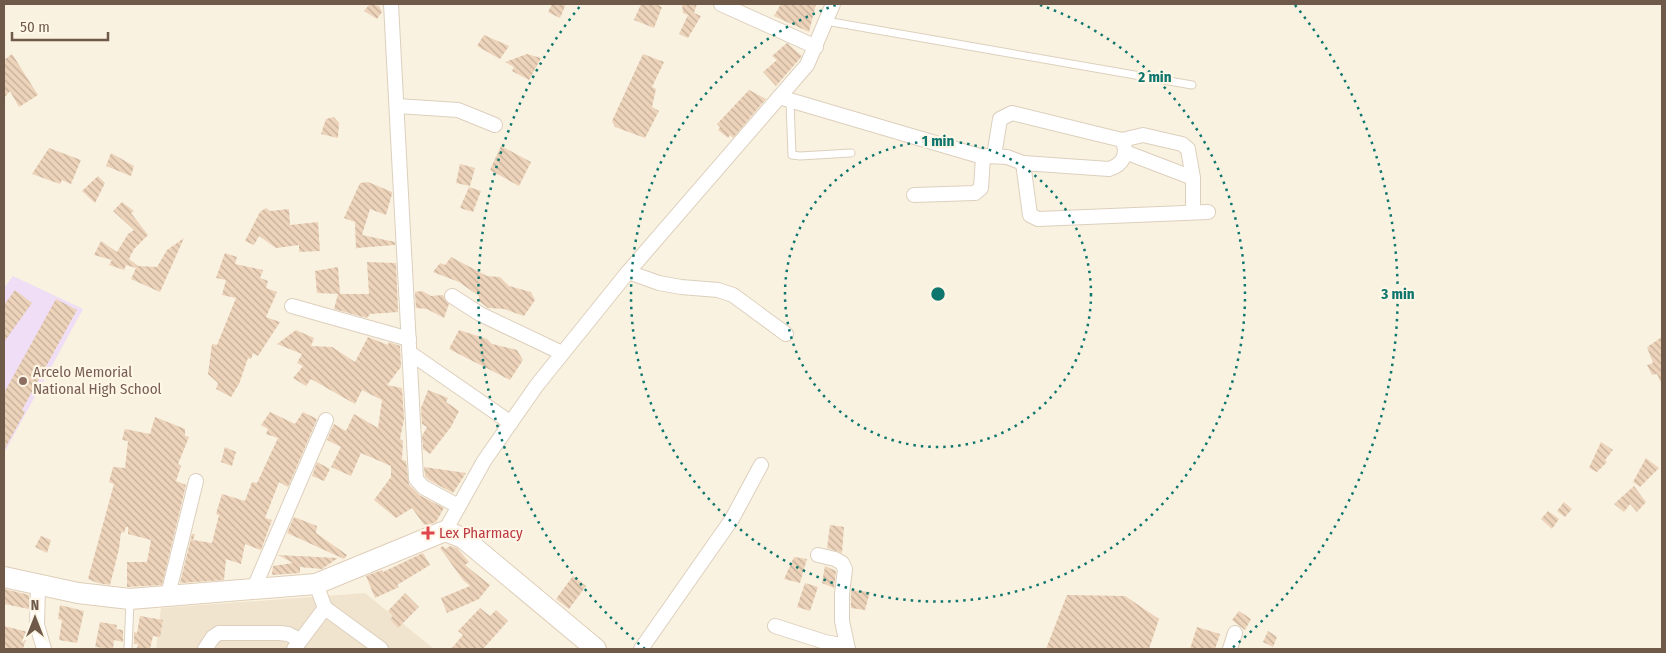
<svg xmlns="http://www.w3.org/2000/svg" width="1666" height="653" font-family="'Fira Sans Condensed',sans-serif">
	<defs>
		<pattern id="building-back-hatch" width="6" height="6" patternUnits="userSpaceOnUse" patternTransform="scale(1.25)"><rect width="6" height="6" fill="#edd3ba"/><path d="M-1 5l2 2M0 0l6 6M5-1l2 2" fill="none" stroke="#c4ae99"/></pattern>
	</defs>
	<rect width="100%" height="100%" fill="#faf2e0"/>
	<path fill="#f1e4cf" d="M365,593L434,649H156L161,608Z"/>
	<path fill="#efdef6" d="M13,276L83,309L4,453V288Z"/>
	<g fill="url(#building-back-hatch)">
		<path d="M370,4L379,6L382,12L377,19L364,11Z"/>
		<path d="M552,4H566L560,18L548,12Z"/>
		<path d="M641,4H655L662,7L654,28L634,20Z"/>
		<path d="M682,4H697L694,13L701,16L688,38L679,34L688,15L683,13Z"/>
		<path d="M781,4H816L809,32L774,16Z"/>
		<path d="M484,35L509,46L500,59L477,46Z"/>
		<path d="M787,43L802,56L776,86L763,72L777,60L772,56Z"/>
		<path d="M12,54L38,95L19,107L10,91L4,98V60Z"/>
		<path d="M527,54L541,58L529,80L512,71L514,67L505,62Z"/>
		<path d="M643,54L664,62L652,87L656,89L652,107L659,111L645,138L615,127L612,121Z"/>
		<path d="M749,90L766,99L733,138L730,135L728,138L718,130L720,127L717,124Z"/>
		<path d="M334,117L339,123L338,138L321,134L326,119Z"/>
		<path d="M501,146L531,162L519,186L490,170Z"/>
		<path d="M49,148L81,160L71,184L62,180L60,184L32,174Z"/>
		<path d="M111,153L134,166L131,176L106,166Z"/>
		<path d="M460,164L475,168L470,186L456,183Z"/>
		<path d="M98,176L105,183L95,203L82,191Z"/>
		<path d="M368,182L392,192V194L386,215L370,209L362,235L395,242V245L357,248L356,250L355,222L344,218L360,183Z"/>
		<path d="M469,187L481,191L473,212L460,208Z"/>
		<path d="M122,202L134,211L131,213L148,235L134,249L129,259L138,266L157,267L167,250L184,238L160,292L131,279L136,268L126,265L124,270L109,265L112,260L94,255L101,241L117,252L128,234L134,230L113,211Z"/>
		<path d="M266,208L270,211L289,209L290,225L318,222L320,251L299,252V245L276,248L259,236L254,245L245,241L260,212Z"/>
		<path d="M225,253L237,257L235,264L263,270L260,278L268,281L266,288L277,292L266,317L280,322L258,356L253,353L251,359L248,358L239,384L231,397L216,389L218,383L208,374L212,344L217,345L236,298L222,295L226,280L216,278Z"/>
		<path d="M451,257L487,276L500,277L509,286L531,292L535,300L524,316L504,309L488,308L479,301V296L459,282L433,272L440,263L445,265Z"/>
		<path d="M367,262L396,263L398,312L370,314L367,318L334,309L338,294H369Z"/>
		<path d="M338,267L340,294L317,293L315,271Z"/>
		<path d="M15,290L32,303L4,342V305Z"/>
		<path d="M422,291L431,296L443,295L449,304L444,318L427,309L416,308L415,292Z"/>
		<path d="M56,299L77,310L22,410L25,412L4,450V393Z"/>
		<path d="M296,330L314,338L311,346L332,347L355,362L368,337L388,345L389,342L400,346L401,367L387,385L402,388L404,419L400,439L403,441L402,460L406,461L409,485L419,495L444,508L436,522L425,526L412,508L396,518L374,500L391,477V466L361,453L351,476L331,467L341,447L327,440L334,424L346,431L354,414L378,428L382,400L362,390L355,404L311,379L306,386L293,378L303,366L297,363L302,354L277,344Z"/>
		<path d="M459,330L487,339L492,344L517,350L523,360L510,380L449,349Z"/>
		<path d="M1662,337V385L1657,374L1652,375L1647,365L1653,363L1647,347Z"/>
		<path d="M428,390L448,398L446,402L459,411L451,427L430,454L423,449L422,436L427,427L422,424L421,408Z"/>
		<path d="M270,412L295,424L303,412L317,419L288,487L279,482L265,518L272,520L261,550L245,544L241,564L226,559L224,580L180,583L192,534H195L193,540L212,543L219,515L216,514L222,494L245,501L252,482L257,483L278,438L266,434L268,429L261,425Z"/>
		<path d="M155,417L185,429V436L189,437L178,464L181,466L176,481L186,485L162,585L127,587V562H147L151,540L128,534V527H126L124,533L121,532L119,549L110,585L98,583L88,579L114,484L109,482L113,467L125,468L128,441L122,440L125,429L150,434Z"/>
		<path d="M1601,442L1613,450L1605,460L1607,462L1597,472L1589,468Z"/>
		<path d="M225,447L236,452L232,466L221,462Z"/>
		<path d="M1646,458L1659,468L1640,487L1633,482Z"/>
		<path d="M317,462L330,469L324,481L312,476Z"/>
		<path d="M424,467L466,473L453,493L429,480L425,476Z"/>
		<path d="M1634,486L1646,502L1637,512L1630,504L1624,512L1614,504Z"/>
		<path d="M1564,502L1572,509L1565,517L1557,511Z"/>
		<path d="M1548,511L1559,519L1552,529L1541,519Z"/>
		<path d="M294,517L317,526L316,533L347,555L344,559L287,533Z"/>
		<path d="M830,525L844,527L842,553L827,548Z"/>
		<path d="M41,536L51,540L47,553L35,547Z"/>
		<path d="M443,546L445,549L450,546L457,548L469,562L465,565L490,585L479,599L447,613L441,598L470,586L463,580L440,548Z"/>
		<path d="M423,553L430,565L397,585L399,587L375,598L366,576L382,570L383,572Z"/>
		<path d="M278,555L338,558L322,569L300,567V573L272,575L273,566L293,563Z"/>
		<path d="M794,557L807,559L800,583L784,579Z"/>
		<path d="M825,566L836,571L834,588L822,583Z"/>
		<path d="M573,576L586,586L569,609L556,599Z"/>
		<path d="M805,583L818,587L810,611L797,607Z"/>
		<path d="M4,589L29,595V609L4,604Z"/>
		<path d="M851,590L870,592L865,610L851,608Z"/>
		<path d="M405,593L419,607L398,628L390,619L393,616L388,611Z"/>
		<path d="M1067,595L1125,596L1159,619L1149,649H1046Z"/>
		<path d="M60,605L84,611L77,643L59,640L62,620L58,619Z"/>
		<path d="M480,608L490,616L496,610L508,621L483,649H451L463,635L458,631Z"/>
		<path d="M1239,611L1251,619L1245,630L1232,620Z"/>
		<path d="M140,616L163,620L160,637L153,636L150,649H137L138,644H134V632L137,633Z"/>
		<path d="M100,622L117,625L116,629L123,630V642L114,640L113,649L95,647Z"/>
		<path d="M4,626L28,632L23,649H4Z"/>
		<path d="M1197,627L1220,634L1215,649H1190Z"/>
		<path d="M1268,631L1277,637L1273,647L1263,642Z"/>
	</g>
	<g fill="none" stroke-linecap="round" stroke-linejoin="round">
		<g stroke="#ddcfbd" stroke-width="9">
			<g id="lane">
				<path d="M826,21L1192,85"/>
				<path d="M790,102L792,155L800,156L851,153"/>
				<path d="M128,649L130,602"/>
			</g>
		</g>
		<g stroke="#ddcfbd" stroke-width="16">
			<g id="street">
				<path d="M391,4L416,479L423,487L458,506"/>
				<path d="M721,4L816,47"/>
				<path d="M779,97L983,157L981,188L975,193L914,195"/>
				<path d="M397,106L458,110L495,125"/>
				<path d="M1122,140L1143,135L1182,144L1188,149L1193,178V212"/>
				<path d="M1125,152L1193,178"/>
				<path d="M986,156L1007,157L1023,163L1030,215L1038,219L1208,212"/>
				<path d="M994,156L1000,119L1012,113L1122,140C1129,153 1123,165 1109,169L1023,163"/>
				<path d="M628,272L659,283L681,287L718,290L733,295L786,334"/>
				<path d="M452,296L480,314L562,353"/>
				<path d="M292,306L409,339"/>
				<path d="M410,353L511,423"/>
				<path d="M445,531L484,461L537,385L628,272L807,65L833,4"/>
				<path d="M818,555L835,559L842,563L845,569L842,594V621L848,649"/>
				<path d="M316,584L325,608"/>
				<path d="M38,586L37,625L44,649"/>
				<path d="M254,588L326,420"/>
				<path d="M168,595L196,481"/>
				<path d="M325,608L381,649"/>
				<path d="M775,626L825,642L846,646"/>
				<path d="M205,649L213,637L219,633H280L288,634L300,640"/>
				<path d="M294,649L325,608"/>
				<path d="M641,649L732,519L761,465"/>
				<path d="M1230,649L1235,633"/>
			</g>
		</g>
		<g stroke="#dfceb9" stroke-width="22">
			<path id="secondary" d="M4,577L78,593L130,599L316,584L445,531L463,538L596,649"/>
		</g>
		<use href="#lane" stroke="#fff" stroke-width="7"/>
		<use href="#street" stroke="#fff" stroke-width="14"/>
		<use href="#secondary" stroke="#fff" stroke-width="20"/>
	</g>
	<g fill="none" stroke="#0f766e" stroke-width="2.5" stroke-dasharray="2.5 5">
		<circle cx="938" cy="294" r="153"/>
		<path d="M1040 5A307 307 0 1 1 836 5"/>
		<path d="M645 649A460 460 0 0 1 581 5M1295 5A460 460 0 0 1 1231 649"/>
	</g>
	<circle fill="#8d6e63" stroke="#fef6e6" stroke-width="2" cx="23" cy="381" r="5"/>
	<path fill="#e0444e" stroke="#fef6e6" stroke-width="2" d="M425.5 525.5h5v5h5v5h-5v5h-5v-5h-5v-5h5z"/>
	<g text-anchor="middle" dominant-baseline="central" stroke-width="4.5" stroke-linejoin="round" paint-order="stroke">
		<g font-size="15" fill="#785e54" stroke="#fef6e6" text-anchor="start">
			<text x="33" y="372">Arcelo Memorial<tspan x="33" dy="17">National High School</tspan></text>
		</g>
		<g font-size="15" fill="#be3a42" stroke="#fef6e6" text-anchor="start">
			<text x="439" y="533">Lex Pharmacy</text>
		</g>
	</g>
	<circle cx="938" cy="294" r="8" fill="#0f766e" stroke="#fef6e6" stroke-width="2.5"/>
	<g font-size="15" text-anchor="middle" font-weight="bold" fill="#0f766e" stroke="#fef6e6" stroke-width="4.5" stroke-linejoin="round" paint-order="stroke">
		<text x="1155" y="82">2 min</text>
		<text x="938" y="146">1 min</text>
		<text x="1398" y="299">3 min</text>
	</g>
	<rect width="1666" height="653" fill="none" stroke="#6f5a4a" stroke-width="10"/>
	<g transform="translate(35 618)" stroke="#fef6e6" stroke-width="4" paint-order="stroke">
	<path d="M0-4L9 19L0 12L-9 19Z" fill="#6f5a4a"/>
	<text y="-8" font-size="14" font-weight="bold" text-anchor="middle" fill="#6f5a4a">N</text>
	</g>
	<path d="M12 32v8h96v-8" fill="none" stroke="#6f5a4a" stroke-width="2.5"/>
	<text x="20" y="32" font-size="15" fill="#6f5a4a" stroke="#fef6e6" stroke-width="4" paint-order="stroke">50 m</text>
</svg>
